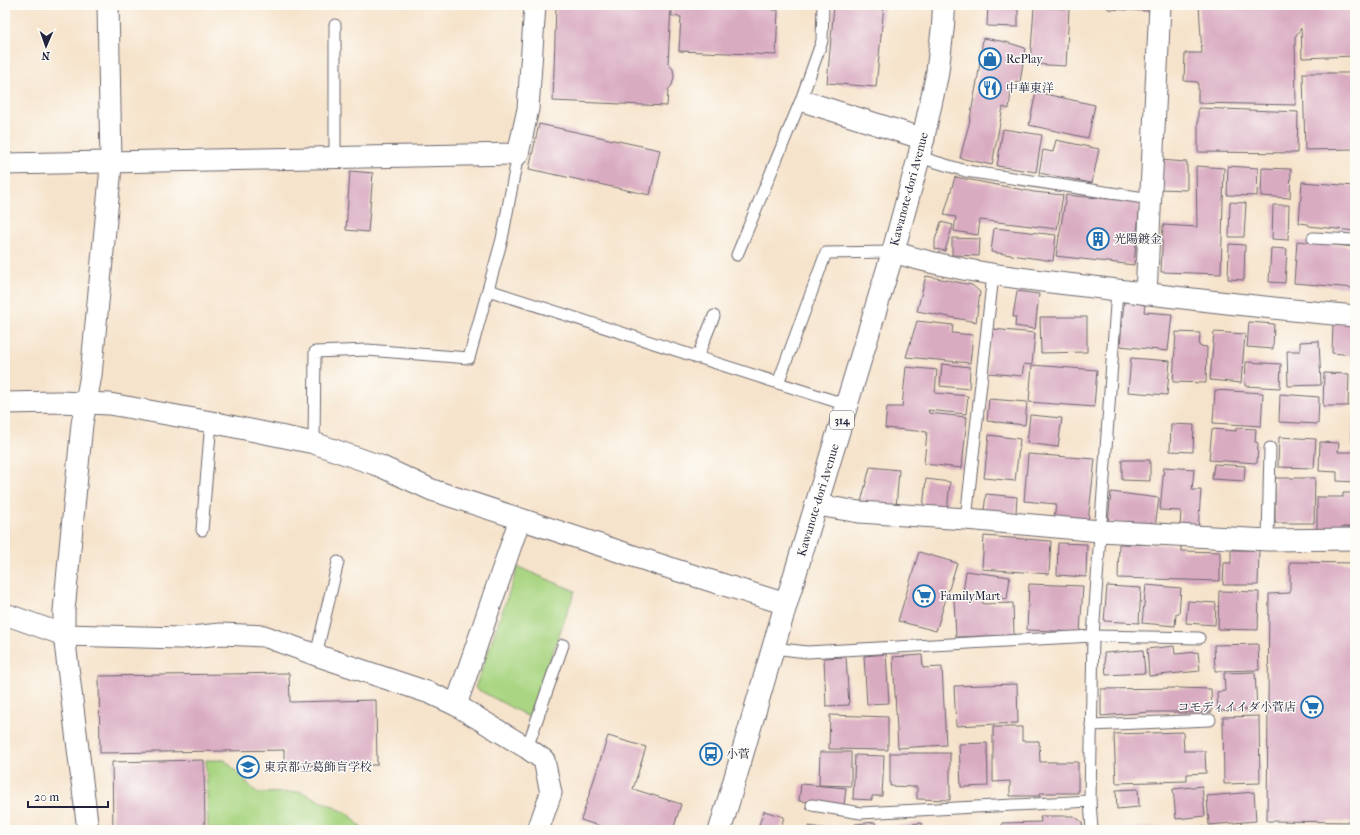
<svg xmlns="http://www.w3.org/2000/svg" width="1360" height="835" font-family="'IM FELL French Canon','Noto Serif JP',serif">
	<rect width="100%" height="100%" fill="#fdfcf7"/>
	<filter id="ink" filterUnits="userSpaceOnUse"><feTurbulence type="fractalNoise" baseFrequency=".025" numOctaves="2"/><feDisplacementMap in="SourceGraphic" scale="8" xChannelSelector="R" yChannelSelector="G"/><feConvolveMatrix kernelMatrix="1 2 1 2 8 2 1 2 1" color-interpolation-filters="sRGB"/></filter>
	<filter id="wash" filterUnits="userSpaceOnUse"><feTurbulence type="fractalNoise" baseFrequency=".012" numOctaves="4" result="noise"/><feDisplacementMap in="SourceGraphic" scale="16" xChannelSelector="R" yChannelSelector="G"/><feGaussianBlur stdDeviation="0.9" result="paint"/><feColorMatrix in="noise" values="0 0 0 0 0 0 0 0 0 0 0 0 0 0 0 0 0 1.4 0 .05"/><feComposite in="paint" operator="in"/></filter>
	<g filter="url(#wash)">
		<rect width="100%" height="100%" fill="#f6e3cb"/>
		<g fill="#aad683" stroke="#667c5f">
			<path d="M518,567L575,591L529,717L475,688Z"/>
			<path d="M206,760H225L257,793L301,792L349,814L363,830H208Z"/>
		</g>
		<g id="blocks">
			<g fill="#d9abc1">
				<path d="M556,5H671L668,64L673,69L674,77L672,85L668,90L667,106L553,101Z"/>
				<path d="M672,5H774L773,10H778L776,55L679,51L681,17L672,16Z"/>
				<path d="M834,5H884L876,87L827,83Z"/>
				<path d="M988,5H1018V27L987,26Z"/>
				<path d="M1109,5H1150L1149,11L1108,9Z"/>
				<path d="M1199,5H1355V56L1302,58L1301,28L1295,37L1296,105L1198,103V82L1184,81L1185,53H1202Z"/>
				<path d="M1034,7L1069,9L1066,66L1030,64Z"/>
				<path d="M983,38L1006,42L1025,48L1020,83L1012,82L1009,109L1003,107L992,165L960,158L969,124L978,76Z"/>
				<path d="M1303,73H1355V149L1305,150Z"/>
				<path d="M1036,92L1095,105L1088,138L1029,125Z"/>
				<path d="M1198,108L1298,112L1297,153L1198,152Z"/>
				<path d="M539,124L660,150L650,195L529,169Z"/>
				<path d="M1003,129L1042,135L1036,172L997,166Z"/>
				<path d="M1056,140L1099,149L1092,183L1039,173L1043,150L1053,152Z"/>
				<path d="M1159,160L1187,162V190L1159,189Z"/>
				<path d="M1196,166L1224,168L1221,274L1161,272L1163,225L1197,227Z"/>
				<path d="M1228,166L1258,168L1257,196L1227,195Z"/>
				<path d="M1262,168L1291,169L1290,198L1261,196Z"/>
				<path d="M350,171L373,173L368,232L346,230Z"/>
				<path d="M955,177L1034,192L1063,195L1057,229L980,220L978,235L954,231L956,217L944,215Z"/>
				<path d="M1302,182L1355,186V231L1309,226L1308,224L1299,223Z"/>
				<path d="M1066,195L1140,202L1134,265L1056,256Z"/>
				<path d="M1230,202L1246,203L1244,237H1229Z"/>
				<path d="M1273,205H1289L1288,240L1272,239Z"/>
				<path d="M941,222L953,225L945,251L935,249V240Z"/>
				<path d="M994,228L1056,235L1053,261L991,252Z"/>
				<path d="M952,238L980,239L979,256L952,255Z"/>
				<path d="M1297,241L1355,247V288L1294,283Z"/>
				<path d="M1229,244L1245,245L1244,280L1228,279Z"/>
				<path d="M1271,248L1287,249L1285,283L1269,282Z"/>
				<path d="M926,276L972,285L980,292L976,322L917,311Z"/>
				<path d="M1017,291L1039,294L1035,329L1015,326L1016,317H1013Z"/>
				<path d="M1124,302L1145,304L1144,312L1172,314L1168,351L1120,346Z"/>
				<path d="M1040,317H1087V352L1041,353Z"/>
				<path d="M917,321L953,325L952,333L973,335L970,363L906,357Z"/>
				<path d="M1249,322L1274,324L1273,349L1247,347Z"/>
				<path d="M1333,323H1354L1353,355L1332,353Z"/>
				<path d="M992,329L1035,333L1032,365L1097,370L1094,407L1029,402L1032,365L1024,364L1022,376L988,373Z"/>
				<path d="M1176,332L1200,333L1199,346L1207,347L1206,383L1173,382Z"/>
				<path d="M1214,332L1245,334L1241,383L1210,380Z"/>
				<path d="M1319,341L1321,385L1288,386L1287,351H1300V342Z"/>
				<path d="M1131,358L1170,361L1167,395L1128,392Z"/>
				<path d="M1246,362L1281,364L1280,388L1245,386Z"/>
				<path d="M942,364L970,367L969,389L940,386Z"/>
				<path d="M906,367L937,370L935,393L968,396L966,414L928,410L929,413L967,417L962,468L924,464L927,432L885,428L887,407H902Z"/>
				<path d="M1324,373L1349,374L1348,406H1323Z"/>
				<path d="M1215,390L1263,393L1261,426L1213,423Z"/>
				<path d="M1280,394L1319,397L1318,424L1279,422Z"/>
				<path d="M989,399L1027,402L1025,425L987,421Z"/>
				<path d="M1030,415L1062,418L1058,447L1027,443Z"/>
				<path d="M1353,420L1355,421V442H1352Z"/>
				<path d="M1171,424L1194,425L1193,452L1170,451Z"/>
				<path d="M1236,428L1256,429L1255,442L1258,443L1257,463L1209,460L1212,429L1236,431Z"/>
				<path d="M989,435L1020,439L1015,481L984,478Z"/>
				<path d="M1279,437L1316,439L1314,468L1278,467Z"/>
				<path d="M1320,442L1339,443L1338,452H1355V482L1337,481V472L1319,471Z"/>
				<path d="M1028,454L1095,459L1088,522L1054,519L1056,504L1024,501Z"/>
				<path d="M1122,460H1150V481L1122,480Z"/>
				<path d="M1214,464L1245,466L1244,481L1212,479Z"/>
				<path d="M870,467L899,470L896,508L860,506Z"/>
				<path d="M1164,467L1194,469L1192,490H1201L1198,530L1180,529L1181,511L1160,510Z"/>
				<path d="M1275,478H1315L1314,523H1275Z"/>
				<path d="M926,479L950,482L947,512L923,509Z"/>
				<path d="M1111,492L1159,498L1155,527L1108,522Z"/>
				<path d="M1343,493H1355V527H1343V533H1317V497H1343Z"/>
				<path d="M986,494L1017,497L1016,513L984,511Z"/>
				<path d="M984,536L1051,541L1049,574L982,569Z"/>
				<path d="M1058,543L1087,544L1086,577L1057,575Z"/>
				<path d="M1119,544L1181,545V551L1220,552V581L1118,578Z"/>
				<path d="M1231,550H1259L1258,585H1223L1224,563H1231Z"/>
				<path d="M919,552L957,563L936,631L898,621Z"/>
				<path d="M1290,562L1355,563V822L1267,821L1269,594L1290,593Z"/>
				<path d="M966,571L1010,577L1007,599L963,593Z"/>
				<path d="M1029,584L1083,586L1080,632L1027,630Z"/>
				<path d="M1146,585L1181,588L1179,614H1176L1175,626L1142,623Z"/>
				<path d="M1107,586L1141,588L1139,623L1104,621Z"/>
				<path d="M1219,591L1259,592L1258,630L1218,629Z"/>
				<path d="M983,597V604L1013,603L1014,635L956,637L954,599Z"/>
				<path d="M1188,601L1216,603L1215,625L1186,623Z"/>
				<path d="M1258,644L1259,670L1215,671L1214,645Z"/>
				<path d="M1174,646L1175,654L1198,652L1200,671L1149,676L1147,649Z"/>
				<path d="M1143,650L1145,673L1106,675L1104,653Z"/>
				<path d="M886,654L889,703L867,704L864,656Z"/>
				<path d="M922,655L923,668L942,667L946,745L898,748L893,657Z"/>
				<path d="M846,657L849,705L826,706L824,658Z"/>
				<path d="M1255,672L1257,709L1218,711L1217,692L1225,691L1224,673Z"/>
				<path d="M289,673L290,702L376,700L377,765L284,766V750L100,753L99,676Z"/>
				<path d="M1017,684L1018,723L956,726L954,686Z"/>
				<path d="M1178,688L1211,689L1212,712L1179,713V712H1150L1101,716V689Z"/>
				<path d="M830,715L888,717V750L829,749Z"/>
				<path d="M1259,716L1260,783L1224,784L1223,717Z"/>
				<path d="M993,727H1022V741H1039L1040,762H1078V793H1040V796H1010V781L993,782Z"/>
				<path d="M1183,732L1184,751H1205L1206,773L1187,774V781L1116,783L1114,734Z"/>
				<path d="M608,736L646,747L633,789L681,804L673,830H634L616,825L615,830H612L581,820Z"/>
				<path d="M987,743L988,786L961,787L959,744Z"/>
				<path d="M820,752H851V786L819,785Z"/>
				<path d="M890,753H950V800L917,799V787L890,786Z"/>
				<path d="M855,755L884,756L882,796H872V800L853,799Z"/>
				<path d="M204,760L205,830H113L112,762Z"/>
				<path d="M801,784L846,788L844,805L799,801Z"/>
				<path d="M1202,786L1205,816L1176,819L1173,789Z"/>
				<path d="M1138,789L1139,807L1117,809L1116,790Z"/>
				<path d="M1254,792L1256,821L1209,825L1207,796Z"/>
				<path d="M764,811L784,817L780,830H757Z"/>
				<path d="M1040,816H1074L1082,822L1083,830H1002V823L1041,822Z"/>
				<path d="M875,822V830H854L855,824Z"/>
				<path d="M922,823L923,830H894V826Z"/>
				<path d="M809,826L830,829V830H809Z"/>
				<path d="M1204,827V830H1109V828Z"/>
			</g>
		</g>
	</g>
	<g filter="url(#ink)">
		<use href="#blocks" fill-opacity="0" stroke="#6c666d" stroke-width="1"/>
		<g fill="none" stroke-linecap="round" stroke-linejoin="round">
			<g stroke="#6c666d" stroke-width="13">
				<g id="service">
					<path d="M335,25V158"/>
					<path d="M919,157L966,171L1151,199"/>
					<path d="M1313,238L1355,240"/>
					<path d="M737,255L801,100L822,41L823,5"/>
					<path d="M488,290L847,405"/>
					<path d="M697,358L714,316"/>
					<path d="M778,383L826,253L893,252"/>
					<path d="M314,443L315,352L367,350L469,358L502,239L518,154"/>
					<path d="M966,519L993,275"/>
					<path d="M202,530L211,422"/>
					<path d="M1268,540L1270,448"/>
					<path d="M773,648L807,652L1093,636L1199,638"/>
					<path d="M316,655L338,562"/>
					<path d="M1091,725L1210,720"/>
					<path d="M527,748L563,645"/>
					<path d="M812,805L861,813L1090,801"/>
					<path d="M1092,830L1090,801L1093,636L1117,290"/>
				</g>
			</g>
			<g stroke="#6c666d" stroke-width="23">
				<g id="minor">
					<path d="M806,102L924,139"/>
					<path d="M5,164L518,154L528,109L535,5"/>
					<path d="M893,252C958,272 1025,279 1093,287C1180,298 1267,308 1355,316"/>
					<path d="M1146,294L1160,5"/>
					<path d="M5,403L58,402L110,404L211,422L314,443L380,466L432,490L679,571L786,604"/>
					<path d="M817,505L859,512L966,519L1100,531L1268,540L1355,539"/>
					<path d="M5,614L64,635L181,638L221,634L264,636L316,655L430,693L456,705L527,748L544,760L551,793L538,830"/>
					<path d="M456,705L520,519"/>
					<path d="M88,830L64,635V611L82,424L91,375L110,178L111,162L108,5"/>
				</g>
			</g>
			<g stroke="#6c666d" stroke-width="24">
				<path id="primary" d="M720,830L786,604L893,252L919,157L937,75L943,26L944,5"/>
			</g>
			<use href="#service" stroke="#fff" stroke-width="11"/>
			<use href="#minor" stroke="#fff" stroke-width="21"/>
			<use href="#primary" stroke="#fff" stroke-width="22"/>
		</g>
	</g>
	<defs>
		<g id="shop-ring" transform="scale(1.15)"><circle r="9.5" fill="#fdfcf7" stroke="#1f6fb2" stroke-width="1.5"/><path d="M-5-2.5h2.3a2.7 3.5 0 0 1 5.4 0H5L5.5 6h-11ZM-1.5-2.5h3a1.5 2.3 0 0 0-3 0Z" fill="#1f6fb2"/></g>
		<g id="restaurant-ring" transform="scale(1.15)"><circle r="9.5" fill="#fdfcf7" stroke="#1f6fb2" stroke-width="1.5"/><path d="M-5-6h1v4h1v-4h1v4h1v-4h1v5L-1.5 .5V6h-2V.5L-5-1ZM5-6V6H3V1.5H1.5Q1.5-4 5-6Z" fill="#1f6fb2"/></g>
		<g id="building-ring" transform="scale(1.15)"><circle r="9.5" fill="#fdfcf7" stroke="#1f6fb2" stroke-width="1.5"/><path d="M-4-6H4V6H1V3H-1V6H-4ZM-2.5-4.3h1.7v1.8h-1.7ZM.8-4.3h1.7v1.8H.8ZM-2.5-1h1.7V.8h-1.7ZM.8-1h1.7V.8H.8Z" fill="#1f6fb2"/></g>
		<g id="supermarket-ring" transform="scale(1.15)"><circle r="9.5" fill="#fdfcf7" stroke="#1f6fb2" stroke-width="1.5"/><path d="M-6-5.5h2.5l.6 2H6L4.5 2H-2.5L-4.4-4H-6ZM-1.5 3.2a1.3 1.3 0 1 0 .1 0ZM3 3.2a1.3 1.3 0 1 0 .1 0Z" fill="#1f6fb2"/></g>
		<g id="bus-ring" transform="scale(1.15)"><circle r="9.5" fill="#fdfcf7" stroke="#1f6fb2" stroke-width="1.5"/><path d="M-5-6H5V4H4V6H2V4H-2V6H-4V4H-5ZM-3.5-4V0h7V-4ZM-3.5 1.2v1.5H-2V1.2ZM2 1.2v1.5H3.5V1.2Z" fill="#1f6fb2"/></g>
		<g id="school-ring" transform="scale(1.15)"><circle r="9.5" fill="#fdfcf7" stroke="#1f6fb2" stroke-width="1.5"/><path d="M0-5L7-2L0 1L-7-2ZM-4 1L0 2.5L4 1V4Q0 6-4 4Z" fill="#1f6fb2"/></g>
	</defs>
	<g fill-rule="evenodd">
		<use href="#shop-ring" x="990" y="59"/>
		<use href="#restaurant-ring" x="990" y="88"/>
		<use href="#building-ring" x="1098" y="239"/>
		<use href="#supermarket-ring" x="924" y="596"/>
		<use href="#supermarket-ring" x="1312" y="707"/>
		<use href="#bus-ring" x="711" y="754"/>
		<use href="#school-ring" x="248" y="767"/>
	</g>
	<g text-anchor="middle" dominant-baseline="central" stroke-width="3" stroke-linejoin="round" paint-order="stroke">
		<rect fill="#fdfcf7" stroke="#646373" stroke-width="1" x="830" y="411" width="24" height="18" rx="3"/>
		<g font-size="11" font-weight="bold" fill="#22223b">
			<text x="842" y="420">314</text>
		</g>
		<g font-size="12" fill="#22223b" stroke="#fdfcf7" text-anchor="start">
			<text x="1006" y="59">RePlay</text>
			<text x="1006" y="88">中華東洋</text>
			<text x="1114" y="239">光陽鍍金</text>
			<text x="940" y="596">FamilyMart</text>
			<text x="1296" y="707" text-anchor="end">コモディイイダ小菅店</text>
			<text x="726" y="754">小菅</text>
			<text x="264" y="767">東京都立葛飾盲学校</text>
		</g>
		<g font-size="12" fill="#22223b" stroke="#fdfcf7">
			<text transform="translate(909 189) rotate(-75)">Kawanote-dori Avenue</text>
			<text transform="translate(818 500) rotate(-73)">Kawanote-dori Avenue</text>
		</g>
	</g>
	<rect width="1360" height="835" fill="none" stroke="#fdfcf7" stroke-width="20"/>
	<g transform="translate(46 46) rotate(182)" stroke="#fdfcf7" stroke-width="3" paint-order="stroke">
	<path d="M0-3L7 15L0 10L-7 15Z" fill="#22223b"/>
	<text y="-6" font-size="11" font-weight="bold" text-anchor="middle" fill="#22223b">N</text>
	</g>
	<path d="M28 801v6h80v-6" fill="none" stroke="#22223b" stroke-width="2"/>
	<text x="34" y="801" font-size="12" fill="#22223b" stroke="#fdfcf7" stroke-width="3" paint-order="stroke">20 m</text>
</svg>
